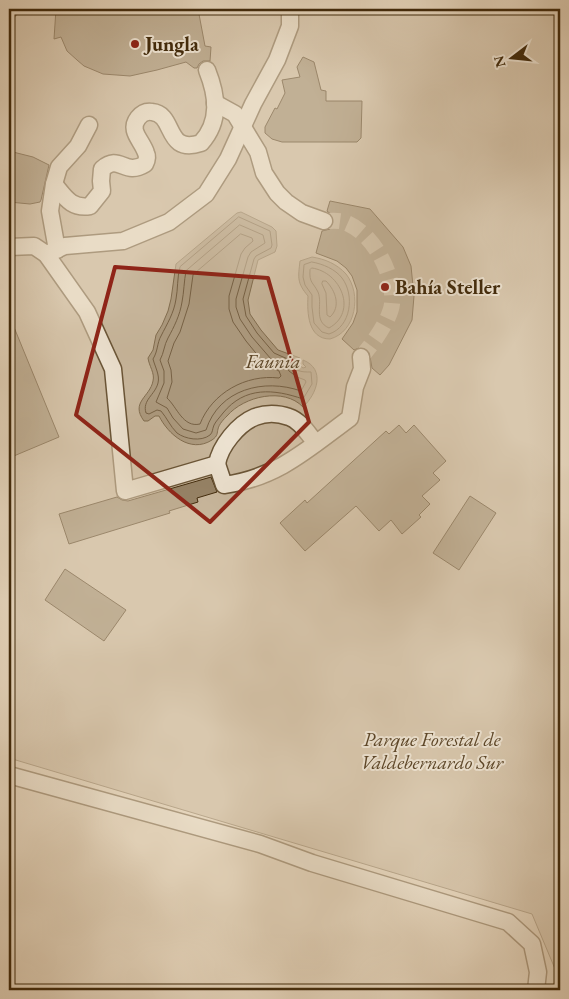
<svg xmlns="http://www.w3.org/2000/svg" width="569" height="999" font-family="'EB Garamond',serif">
	<rect width="100%" height="100%" fill="#e5d5bc"/>
	<filter id="stains"><feTurbulence type="fractalNoise" baseFrequency=".004" numOctaves="4"/><feColorMatrix values="0 0 0 0 .2 0 0 0 0 .09 0 0 0 0 .02 0 0 0 .5 -.17"/></filter>
	<radialGradient id="worn" r=".72"><stop offset=".6" stop-color="#630" stop-opacity="0"/><stop offset="1" stop-color="#630" stop-opacity=".3"/></radialGradient>
	<path fill="#c9b89e" stroke="#857154" d="M9,9H560V990H555L558,976L532,914L9,758Z"/>
	<g fill="#ad9b80" stroke="#826e51">
		<path d="M241,212L272,227L276,231L277,246L275,252L258,260L248,300L250,314L261,330L278,350L300,358L296,362L303,368L306,367L303,364V360C326,369 317,394 303,407C284,387 244,396 227,416C224,419 219,424 218,429C217,433 218,436 212,440C190,454 168,434 159,416H155L148,421H144C130,402 150,397 153,381C155,373 149,366 148,358L153,350L156,335L162,325L168,311L171,299L176,264L237,213Z"/>
		<path d="M312,257C325,259 337,264 346,274C362,294 356,332 330,339C308,339 307,313 308,296C297,283 298,278 300,261Z"/>
	</g>
	<g fill="none" stroke-linecap="round" stroke-linejoin="round">
		<g stroke="#776246" stroke-width="1">
			<path d="M239,217L270,231L272,245L271,248L256,256L254,259L243,299L246,316L257,333L274,353L290,360C294,372 301,372 311,372L312,384L303,399C274,389 245,386 223,413C220,417 216,421 214,425C212,430 213,432 210,435C201,442 185,439 177,433C170,426 167,418 161,411L157,410L149,414L146,413C142,400 155,395 158,383C160,375 155,367 153,359C158,351 157,343 161,336C167,324 174,313 176,299C178,289 177,278 180,267Z"/>
			<path d="M240,225L263,235L265,243L251,252L248,257L236,299V307L240,319L252,337L271,359L285,365L289,371L297,377L305,380L306,382L301,391C264,378 219,389 206,430L196,433L183,429L173,418L167,408L156,402L164,383V371L160,360C164,353 164,345 168,338C174,327 180,315 182,302C184,292 184,281 186,271Z"/>
			<path d="M241,234L252,238L253,241L245,248L241,254L229,296V309L233,322L246,341L264,363L279,371L281,376L279,378C246,374 212,393 200,424C183,428 177,407 167,398L172,382L171,370L168,361L174,343L180,332L189,304L193,275Z"/>
			<path d="M312,262C323,264 335,269 342,278C355,295 351,327 329,334L322,332L314,323L312,307V295L305,285L303,277L304,265Z"/>
			<path d="M312,268C341,272 358,312 329,328C313,321 323,304 318,292C313,282 309,283 310,270Z"/>
			<path d="M323,281H326C336,291 341,307 330,317L327,315L326,293L322,284Z"/>
		</g>
	</g>
	<g fill="#968367" stroke="#412a0b">
		<path d="M56,9H198L205,46L211,47L210,61H203L199,64L197,68H194L186,62L157,70L130,76L103,74L84,66L77,60L67,51L61,37L54,39Z"/>
		<path d="M303,57L314,62L321,90L326,91V101H362L361,138L357,142H282L272,139L265,133V127L275,108L277,109L285,93L282,80L300,77L297,67Z"/>
		<path d="M9,151L33,157L49,165L41,200L40,202L30,204L9,202Z"/>
		<path d="M330,201L370,209L403,247L411,266L414,296L412,320L389,365L380,375L372,368L369,351L361,347L354,350L342,339L353,323L357,312V290L352,276L346,268L337,261L316,253L322,231L330,229L334,224L332,215L327,211Z"/>
		<path d="M9,315L59,437L9,458Z"/>
		<path d="M399,425L406,433L414,425L446,461L433,473L440,480L422,496L430,504L419,515L421,517L402,534L391,520L379,531L356,506L305,551L280,523L305,500L307,503L386,431L389,434Z"/>
		<path d="M211,477L217,492L197,498L198,502L169,511L170,513L69,544L59,514L117,497L122,500L128,501Z"/>
		<path d="M470,496L496,513L459,570L433,553Z"/>
		<path d="M65,569L126,610L104,641L45,600Z"/>
	</g>
	<g fill="none" stroke-linecap="round" stroke-linejoin="round">
		<path stroke="#c4b399" stroke-width="16" stroke-dasharray="16 8" stroke-linecap="butt" d="M324,221C330,221 338,220 344,222C373,232 395,274 392,304C390,320 372,345 361,357"/>
		<g stroke="#6a5537" stroke-width="19">
			<g id="street">
				<path d="M9,10L10,9"/>
				<path d="M215,103L235,114L258,152L264,173L277,193L286,202L302,213L324,221"/>
				<path d="M54,184C65,197 71,209 90,206L102,191L101,181L102,169C120,153 124,177 145,164C147,160 148,157 146,153C142,140 128,131 138,118C142,113 146,111 152,112C176,114 164,155 201,143C221,121 217,95 207,70"/>
				<path d="M9,247L34,246L46,254L87,312L113,369L125,491L217,464L224,485C277,478 308,449 350,418L355,387L362,369L361,357"/>
				<path d="M57,250L50,211L54,184L59,167L78,146L89,125"/>
				<path d="M46,254L65,246L123,241L169,222L206,194L228,159L253,104L277,60L290,26V9"/>
				<path d="M217,464C220,446 238,424 255,417C265,413 278,413 289,417C301,421 308,434 316,443"/>
				<path d="M9,775L260,844L312,863L508,922L532,944L538,972L536,990"/>
			</g>
		</g>
		<use href="#street" stroke="#eee4d3" stroke-width="16"/>
	</g>
	<path d="M0 0H569V999H0ZM115,267L268,278L309,422L210,522L76,415Z" fill="#e5d5bc" fill-opacity=".55" fill-rule="evenodd"/>
	<path fill="none" stroke="#8f2418" stroke-width="4" stroke-linejoin="round" d="M115,267L268,278L309,422L210,522L76,415Z"/>
	<g fill="#8f2418" stroke="#eee4d3" stroke-width="2">
		<circle cx="135" cy="44" r="5"/>
		<circle cx="385" cy="287" r="5"/>
	</g>
	<g text-anchor="middle" dominant-baseline="central" stroke-width="4" stroke-linejoin="round" paint-order="stroke">
		<g font-size="20" font-weight="bold" fill="#412a0b" stroke="#eee4d3" text-anchor="start">
			<text x="145" y="44">Jungla</text>
			<text x="395" y="287">Bahía Steller</text>
		</g>
		<g font-size="20" font-style="italic" fill="#5c4628" stroke="#eee4d3">
			<text x="273" y="361">Faunia</text>
			<text x="432" y="739">Parque Forestal de<tspan x="432" dy="23">Valdebernardo Sur</tspan></text>
		</g>
	</g>
	<rect width="569" height="999" fill="none" stroke="#e5d5bc" stroke-width="30"/>
	<rect x="10" y="10" width="549" height="979" fill="none" stroke="#412a0b" stroke-width="2.5"/>
	<rect x="15" y="15" width="539" height="969" fill="none" stroke="#412a0b"/>
	<g transform="translate(512 58) rotate(254)" stroke="#eee4d3" stroke-width="4" paint-order="stroke">
	<path d="M0-4L9 19L0 12L-9 19Z" fill="#412a0b"/>
	<text y="-8" font-size="14" font-weight="bold" text-anchor="middle" fill="#412a0b">N</text>
	</g>
	<rect width="100%" height="100%" filter="url(#stains)"/>
	<rect width="100%" height="100%" fill="url(#worn)"/>
</svg>
